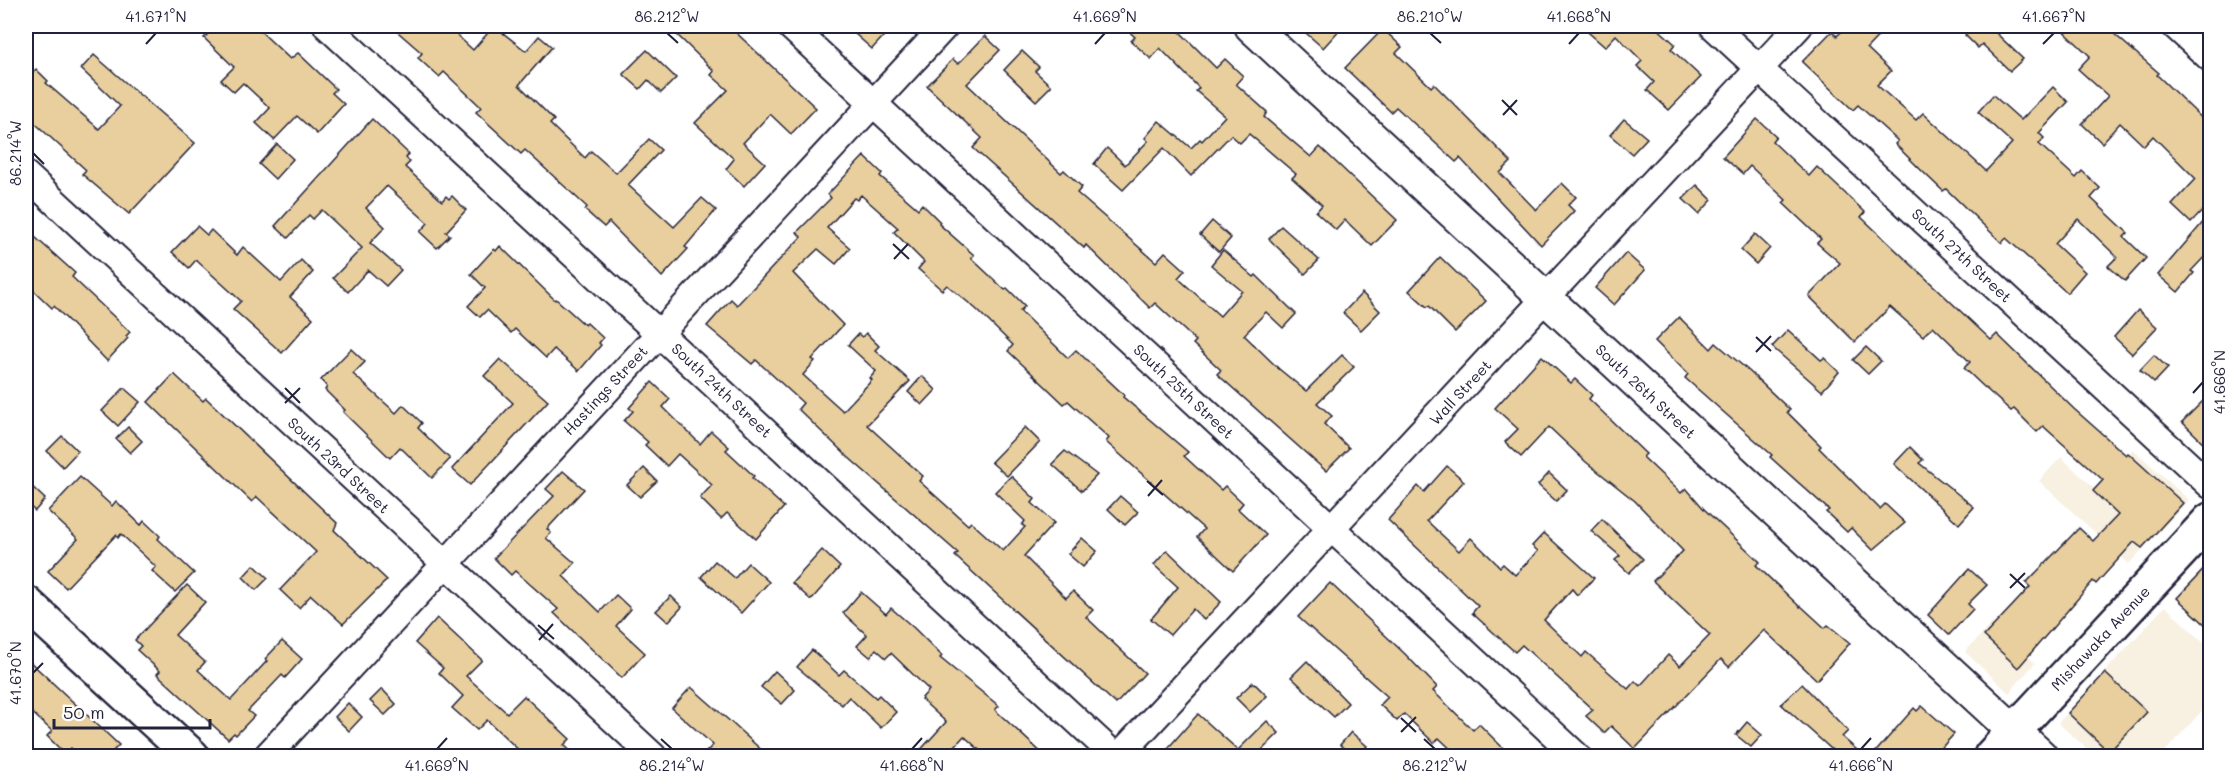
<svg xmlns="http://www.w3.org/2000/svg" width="2236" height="782" font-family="Mali,sans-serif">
	<rect width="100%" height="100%" fill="#fff"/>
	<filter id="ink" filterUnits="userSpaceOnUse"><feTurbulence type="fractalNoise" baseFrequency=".0167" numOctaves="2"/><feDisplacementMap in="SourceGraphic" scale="12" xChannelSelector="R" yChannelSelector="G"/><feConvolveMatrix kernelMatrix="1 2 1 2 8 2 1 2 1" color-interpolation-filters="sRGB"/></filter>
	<g filter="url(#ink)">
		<g fill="#f8f1e2">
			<path d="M2133,449L2189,500L2129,564L2039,481L2061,457L2095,489Z"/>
			<path d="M2165,606L2210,649V702L2161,756H2095L2058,723Z"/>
			<path d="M1992,623L2035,663L2009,693L1965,652Z"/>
		</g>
		<g fill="#e9cf9e" stroke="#22223b" stroke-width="1.5">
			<path d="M196,26H255L290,59L298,53L336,89L332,93L344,104L317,134L297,116L274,140L256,123L270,108L243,83L234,92L221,80L234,67L204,38L207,35Z"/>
			<path d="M391,26H447L473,50L494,26L526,51L539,36L552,47L519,85L554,120L550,124L585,158L591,151L616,173L649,139L661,150L628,185L674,227L702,198L716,210L685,247L688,249L662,277L609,222L604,227L585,210L587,207L525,150L521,154L476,112L481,107L444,72L439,77L418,58L422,53Z"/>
			<path d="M668,26H729L816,108L791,134L770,114L743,143L765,163L744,186L726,169L734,159L695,123L728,90L711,75L714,71Z"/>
			<path d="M846,26H893L872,49Z"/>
			<path d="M1123,26H1174L1216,68L1225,59L1243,76L1236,84L1267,112L1264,117L1311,157L1320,147L1397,220L1372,246L1345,220L1336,230L1316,212L1322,205L1292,178L1296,174L1249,134L1240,143L1231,135L1191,176L1164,148L1123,190L1094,164L1107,148L1125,165L1148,141L1145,138L1159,121L1191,148L1200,139L1202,141L1225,116L1196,91L1199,88L1160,48L1151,59L1131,41L1135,37Z"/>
			<path d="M1298,26H1343L1323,48Z"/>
			<path d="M1581,26H1655L1675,44L1671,49L1701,77L1669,110L1647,90L1654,82L1637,66L1642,61L1616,35L1605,47Z"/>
			<path d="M1847,26H1888L1867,48L1891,71L1877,85L1916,120L1923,113L1986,171L2012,143L1978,112L1993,95L2021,120L2053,87L2068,102L2039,133L2044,138L2039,144L2076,178L2082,171L2100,188L2091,198L2128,233L2124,237L2146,258L2125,281L2108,266L2117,257L2078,219L2055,244L2085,272L2067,293L2006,238L2002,243L1946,189L1943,191L1923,172L1895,144L1898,141L1858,105L1853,110L1802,62L1832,31L1837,36Z"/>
			<path d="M1964,26H2000L1994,31L2023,59L2010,71L1982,44L1978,48L1965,35L1969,31Z"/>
			<path d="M2058,26H2105L2159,73L2157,75L2211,127V202L2191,223L2172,205L2196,179L2153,136L2144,146L2120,123L2102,143L2082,124L2108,96L2078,69L2090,56Z"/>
			<path d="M1383,29L1402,47L1396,53L1431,87L1434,84L1511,162L1500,173L1536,210L1562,183L1576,197L1568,205L1574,211L1541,245L1460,158L1456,162L1396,107L1391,112L1345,68Z"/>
			<path d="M985,36L1000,50L967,84L1061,173L1064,170L1082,187L1077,193L1156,262L1165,252L1185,270L1178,278L1220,316L1242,291L1211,265L1223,250L1254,277L1256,275L1296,314L1283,328L1266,312L1244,335L1279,369L1306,391L1342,355L1354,367L1317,403L1332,416L1324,424L1349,448L1326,471L1217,374L1221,370L1193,344L1196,341L1155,303L1150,308L1086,245L1084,248L973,148L982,138L927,86L953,59L958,64Z"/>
			<path d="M647,50L676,78L661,93L648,80L640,89L623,74Z"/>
			<path d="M1022,51L1039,67L1035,71L1051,86L1036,101L1004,70Z"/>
			<path d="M94,55L195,143L129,214L82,174L86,170L26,115V80L36,69L48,81L46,83L99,129L120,106L81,69Z"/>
			<path d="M372,119L409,154L406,158L410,162L405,167L442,201L446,196L449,199L452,196L466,210L446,232L450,235L437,248L420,232L428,223L387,186L366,208L385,227L370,243L401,270L386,286L368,270L348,292L333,278L362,248L322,210L313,219L309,215L288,238L275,226Z"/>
			<path d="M1624,119L1647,138L1632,154L1610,135Z"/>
			<path d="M1757,119L1776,136L1772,141L1809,176L1817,167L1865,212L1861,217L1991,340L1997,334L2074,409L2126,455L2128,453L2183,503L2142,548L2134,542L2096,584L2093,581L2018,668L1984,636L2030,587L2026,583L2079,528L2093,541L2118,515L2093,491L2103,480L2043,426L2037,432L2014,409L2011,411L1983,386L1964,368L1970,362L1933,326L1923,336L1890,307L1855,342L1809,296L1840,263L1817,243L1821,239L1783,203L1786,200L1750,166L1743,174L1723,157Z"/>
			<path d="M277,144L293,159L275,179L259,164Z"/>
			<path d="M864,156L882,173L880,176L918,209L922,204L940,222L939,224L974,255L971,258L1005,290L1007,288L1025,306L1020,311L1068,358L1076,350L1124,395L1123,397L1188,452L1184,456L1221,490L1225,486L1243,503L1238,509L1266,535L1233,571L1197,537L1204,529L1106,442L1109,438L1068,401L1064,404L1024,366L1008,351L1013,345L976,309L947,285L942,290L918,269L924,262L894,232L898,228L861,195L857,200L854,198L827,228L850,248L836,264L818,249L793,273L843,325L812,359L815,361L803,375L843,411L872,380L870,378L876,371L848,345L858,334L862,337L866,333L879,346L875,350L910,381L867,425L923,476L919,481L968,525L971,522L1003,551L1025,527L1022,525L1025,521L995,492L1011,476L1035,499L1032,503L1054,523L1024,556L1066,598L1073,591L1093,610L1086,617L1145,673L1116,704L955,556L958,553L848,457L798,409L803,403L756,360L752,364L707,326L731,299L737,305L801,237L797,232L831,198L828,194Z"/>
			<path d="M1697,185L1712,200L1699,214L1683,199Z"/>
			<path d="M2211,213V250L2191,271L2194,273L2178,292L2158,275Z"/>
			<path d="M1212,221L1231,238L1219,252L1200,235Z"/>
			<path d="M197,226L207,235L211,230L237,255L243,247L281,282L301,260L313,272L290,297L313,318L282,353L233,309L241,301L196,260L189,268L172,252Z"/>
			<path d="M1281,226L1319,260L1305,274L1269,239Z"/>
			<path d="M26,229L75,273L72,277L130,332L126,336L128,338L107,361L54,306L52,308L26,283Z"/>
			<path d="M1755,234L1770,248L1756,264L1741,250Z"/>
			<path d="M500,246L555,300L556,299L585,325L587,323L603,338L599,343L601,345L579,371L554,349L546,358L515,329L511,333L487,310L480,317L468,306L485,288L471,274L494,249L496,251Z"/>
			<path d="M1626,253L1645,270L1614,305L1595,288Z"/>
			<path d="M1440,257L1486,301L1455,332L1429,306L1427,307L1409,291Z"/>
			<path d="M1362,293L1380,311L1361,330L1343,313Z"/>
			<path d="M2138,310L2157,327L2132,354L2114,337Z"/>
			<path d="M1679,317L1711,349L1716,343L1750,372L1790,410L1787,412L1821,446L1819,448L1880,509L1885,504L1905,523L1873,550L1851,528L1847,532L1826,512L1829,510L1770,457L1772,455L1685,378L1688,374L1655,341Z"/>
			<path d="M1788,330L1821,360L1824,358L1839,372L1822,391L1772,347Z"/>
			<path d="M1866,347L1881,361L1868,374L1853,360Z"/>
			<path d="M351,349L365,362L353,374L396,413L403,405L422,423L418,428L450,459L432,478L400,447L390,458L343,412L345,410L325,390L327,387L321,380Z"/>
			<path d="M2154,355L2168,368L2154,383L2140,370Z"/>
			<path d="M1542,356L1571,383L1575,379L1592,395L1589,399L1646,454L1643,457L1681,493L1686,488L1704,509L1760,562L1756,565L1800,607L1801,606L1825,628L1828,625L1850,643L1817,680L1764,630L1729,667L1721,659L1635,749L1611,726L1604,733L1586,716L1593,710L1522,645L1515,652L1472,613L1478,606L1388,520L1418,486L1424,492L1447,466L1464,481L1427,521L1459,551L1471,538L1500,567L1503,564L1515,575L1538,551L1532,546L1544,533L1594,578L1577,595L1572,589L1544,620L1582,657L1586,652L1628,689L1635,681L1640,686L1668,655L1680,666L1710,635L1653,581L1683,551L1635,501L1586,462L1549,427L1521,457L1505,442L1518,429L1495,408Z"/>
			<path d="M500,359L548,401L470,485L452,469L513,403L484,376Z"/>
			<path d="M174,374L203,401L206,398L337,523L334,530L387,580L343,624L311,595L299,608L280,590L316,552L257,497L252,502L148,402Z"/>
			<path d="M922,376L936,390L922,405L908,392Z"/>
			<path d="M652,382L670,399L663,407L700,444L711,431L729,447L726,450L754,476L752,478L784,507L756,539L727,513L721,519L700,498L712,485L678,454L667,466L645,445L648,442L624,421L633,411L629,408Z"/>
			<path d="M124,388L140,402L118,426L102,411Z"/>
			<path d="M2211,393V450L2182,422Z"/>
			<path d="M128,427L142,441L130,453L116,439Z"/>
			<path d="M1025,427L1040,442L1007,476L991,462Z"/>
			<path d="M62,436L78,451L63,467L47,451Z"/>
			<path d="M1910,447L1923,460L1919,463L1974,507L1959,524L1894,464Z"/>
			<path d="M1065,451L1097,475L1082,491L1052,464Z"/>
			<path d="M644,468L657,481L640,497L627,485Z"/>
			<path d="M563,471L584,489L547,529L551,533L546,538L575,563L563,576L600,612L616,595L631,609L616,626L645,653L622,678L554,613L558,609L515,571L511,575L494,558L554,496L546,489Z"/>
			<path d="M1549,473L1567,490L1556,501L1538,485Z"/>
			<path d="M80,477L112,506L116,501L141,525L144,521L160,536L158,539L194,573L175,592L152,571L156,567L121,534L118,538L116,535L66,588L48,571L78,539L48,511Z"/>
			<path d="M26,481L45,499L35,511L26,503Z"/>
			<path d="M1120,496L1138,512L1125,525L1108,509Z"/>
			<path d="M1602,519L1643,559L1629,573L1615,560L1620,556L1591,531Z"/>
			<path d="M1082,538L1097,551L1083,567L1068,554Z"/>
			<path d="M822,550L840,567L811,600L792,583Z"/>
			<path d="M1167,550L1221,602L1204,620L1193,609L1170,635L1151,619L1178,587L1154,565Z"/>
			<path d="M715,561L735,578L748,563L769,582L741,613L701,577Z"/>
			<path d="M2211,562V630L2177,598Z"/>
			<path d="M254,565L268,578L256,590L243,577Z"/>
			<path d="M1969,569L1987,585L1968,604L1973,609L1949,635L1928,615Z"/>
			<path d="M1330,583L1405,654L1437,687L1433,691L1473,730L1479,724L1511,756H1458L1439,738L1434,743L1404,714L1397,721L1380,705L1388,697L1298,617Z"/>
			<path d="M187,585L205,602L175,635L205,662L198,670L231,700L267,661L265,659L282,641L302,659L285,678L282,675L248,711L254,716L236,735L234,733L228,739L157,674L160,671L137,650L141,646L135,640Z"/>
			<path d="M861,592L886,614L891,608L914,628L942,656L940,658L999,706L995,710L1045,756H986L964,736L946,756H915L946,722L921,699L929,690L891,653L886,658L876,649L870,657L857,646L867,635L843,613Z"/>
			<path d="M671,596L682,607L668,622L656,611Z"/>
			<path d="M437,618L482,660L466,676L507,713L524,696L570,739L564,745L576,756H525L487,720L477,730L452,708L463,696L439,673L443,668L415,643Z"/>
			<path d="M812,650L839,675L844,670L876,698L879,695L896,712L881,728L849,697L842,705L797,667Z"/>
			<path d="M26,658L119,745L108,756H80L71,748L65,754L47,736L52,731L26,707Z"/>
			<path d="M1307,661L1348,703L1334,717L1291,677Z"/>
			<path d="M775,671L795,690L782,704L761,687Z"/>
			<path d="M2105,673L2147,712L2109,752L2068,713Z"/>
			<path d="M1253,682L1267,696L1250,712L1236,698Z"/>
			<path d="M1802,684L1848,731L1842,737L1864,756H1839L1781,704Z"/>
			<path d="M691,687L733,724L768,756H702L713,745L672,708Z"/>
			<path d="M382,689L396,704L385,715L370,701Z"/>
			<path d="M348,703L362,717L349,731L335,717Z"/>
			<path d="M1922,706L1954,734L1934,756H1872L1914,708L1917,711Z"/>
			<path d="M1198,714L1238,750L1267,721L1279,733L1256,756H1161Z"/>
			<path d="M1747,722L1762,735L1751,747L1736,735Z"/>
			<path d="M1351,732L1367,746L1358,756H1353L1340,745Z"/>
		</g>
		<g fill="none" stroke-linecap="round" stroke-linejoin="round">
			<g stroke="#22223b" stroke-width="30">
				<g id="minor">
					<path d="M327,26L1115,756"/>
					<path d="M790,26L1577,756"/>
					<path d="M1713,26L2210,485"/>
					<path d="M2175,26L2210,58"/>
					<path d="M26,175L653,756"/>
					<path d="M267,756L945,26"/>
					<path d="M1119,756L1799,26"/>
				</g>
			</g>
			<g stroke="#22223b" stroke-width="36">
				<path id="tertiary" d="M1251,26L2041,756"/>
			</g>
			<g stroke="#22223b" stroke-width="38">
				<g id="secondary">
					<path d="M26,603L192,756"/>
					<path d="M1991,756L2210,520"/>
				</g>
			</g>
			<use href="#minor" stroke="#fff" stroke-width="26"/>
			<use href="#tertiary" stroke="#fff" stroke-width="32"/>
			<use href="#secondary" stroke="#fff" stroke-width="33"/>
		</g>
	</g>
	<path fill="none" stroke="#22223b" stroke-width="2" d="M667,33L678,43M1430,33L1441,43M146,44L156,33M1095,44L1105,33M1569,44L1579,33M2043,44L2054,33M1502,100L1517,115M1503,115L1517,100M33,153L44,164M893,244L909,259M894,259L908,244M1756,337L1771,351M1756,352L1771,336M285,388L300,403M2193,393L2203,382M285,403L300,388M1147,481L1163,495M1148,496L1162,480M2010,574L2025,588M2010,588L2025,573M538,625L554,639M539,640L553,624M33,673L43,663M1401,718L1416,732M1401,732L1416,717M661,739L672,749M1424,739L1435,749M437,749L447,738M912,749L922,738M1861,749L1871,738"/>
	<g text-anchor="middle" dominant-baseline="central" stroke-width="6" stroke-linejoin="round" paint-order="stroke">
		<g font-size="15" fill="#22223b" stroke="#fff">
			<text transform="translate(1962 255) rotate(43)">South 27th Street</text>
			<text transform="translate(605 390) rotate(-47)">Hastings Street</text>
			<text transform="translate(722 390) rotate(43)">South 24th Street</text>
			<text transform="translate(1184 391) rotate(43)">South 25th Street</text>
			<text transform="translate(1646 391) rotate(43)">South 26th Street</text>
			<text transform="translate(1460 392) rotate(-47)">Wall Street</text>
			<text transform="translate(339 465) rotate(43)">South 23rd Street</text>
			<text transform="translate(2100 638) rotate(-47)">Mishawaka Avenue</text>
		</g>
	</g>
	<rect width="2236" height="782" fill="none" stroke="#fff" stroke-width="66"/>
	<path d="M54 719v9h156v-9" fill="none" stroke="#22223b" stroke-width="3"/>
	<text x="63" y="719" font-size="18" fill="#22223b" stroke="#ffffff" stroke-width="4.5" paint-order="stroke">50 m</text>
	<rect x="33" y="33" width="2170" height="716" fill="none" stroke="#22223b" stroke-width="2"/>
	<g font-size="15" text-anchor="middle" fill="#22223b">
		<text x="156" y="22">41.671°N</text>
		<text x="667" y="22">86.212°W</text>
		<text x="1105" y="22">41.669°N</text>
		<text x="1430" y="22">86.210°W</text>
		<text x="1579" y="22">41.668°N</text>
		<text x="2054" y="22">41.667°N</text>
		<text transform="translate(16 153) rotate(-90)" y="5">86.214°W</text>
		<text transform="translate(2220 382) rotate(-90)" y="5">41.666°N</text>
		<text transform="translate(16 673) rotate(-90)" y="5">41.670°N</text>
		<text x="437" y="771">41.669°N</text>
		<text x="672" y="771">86.214°W</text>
		<text x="912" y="771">41.668°N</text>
		<text x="1435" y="771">86.212°W</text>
		<text x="1861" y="771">41.666°N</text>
	</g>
</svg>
